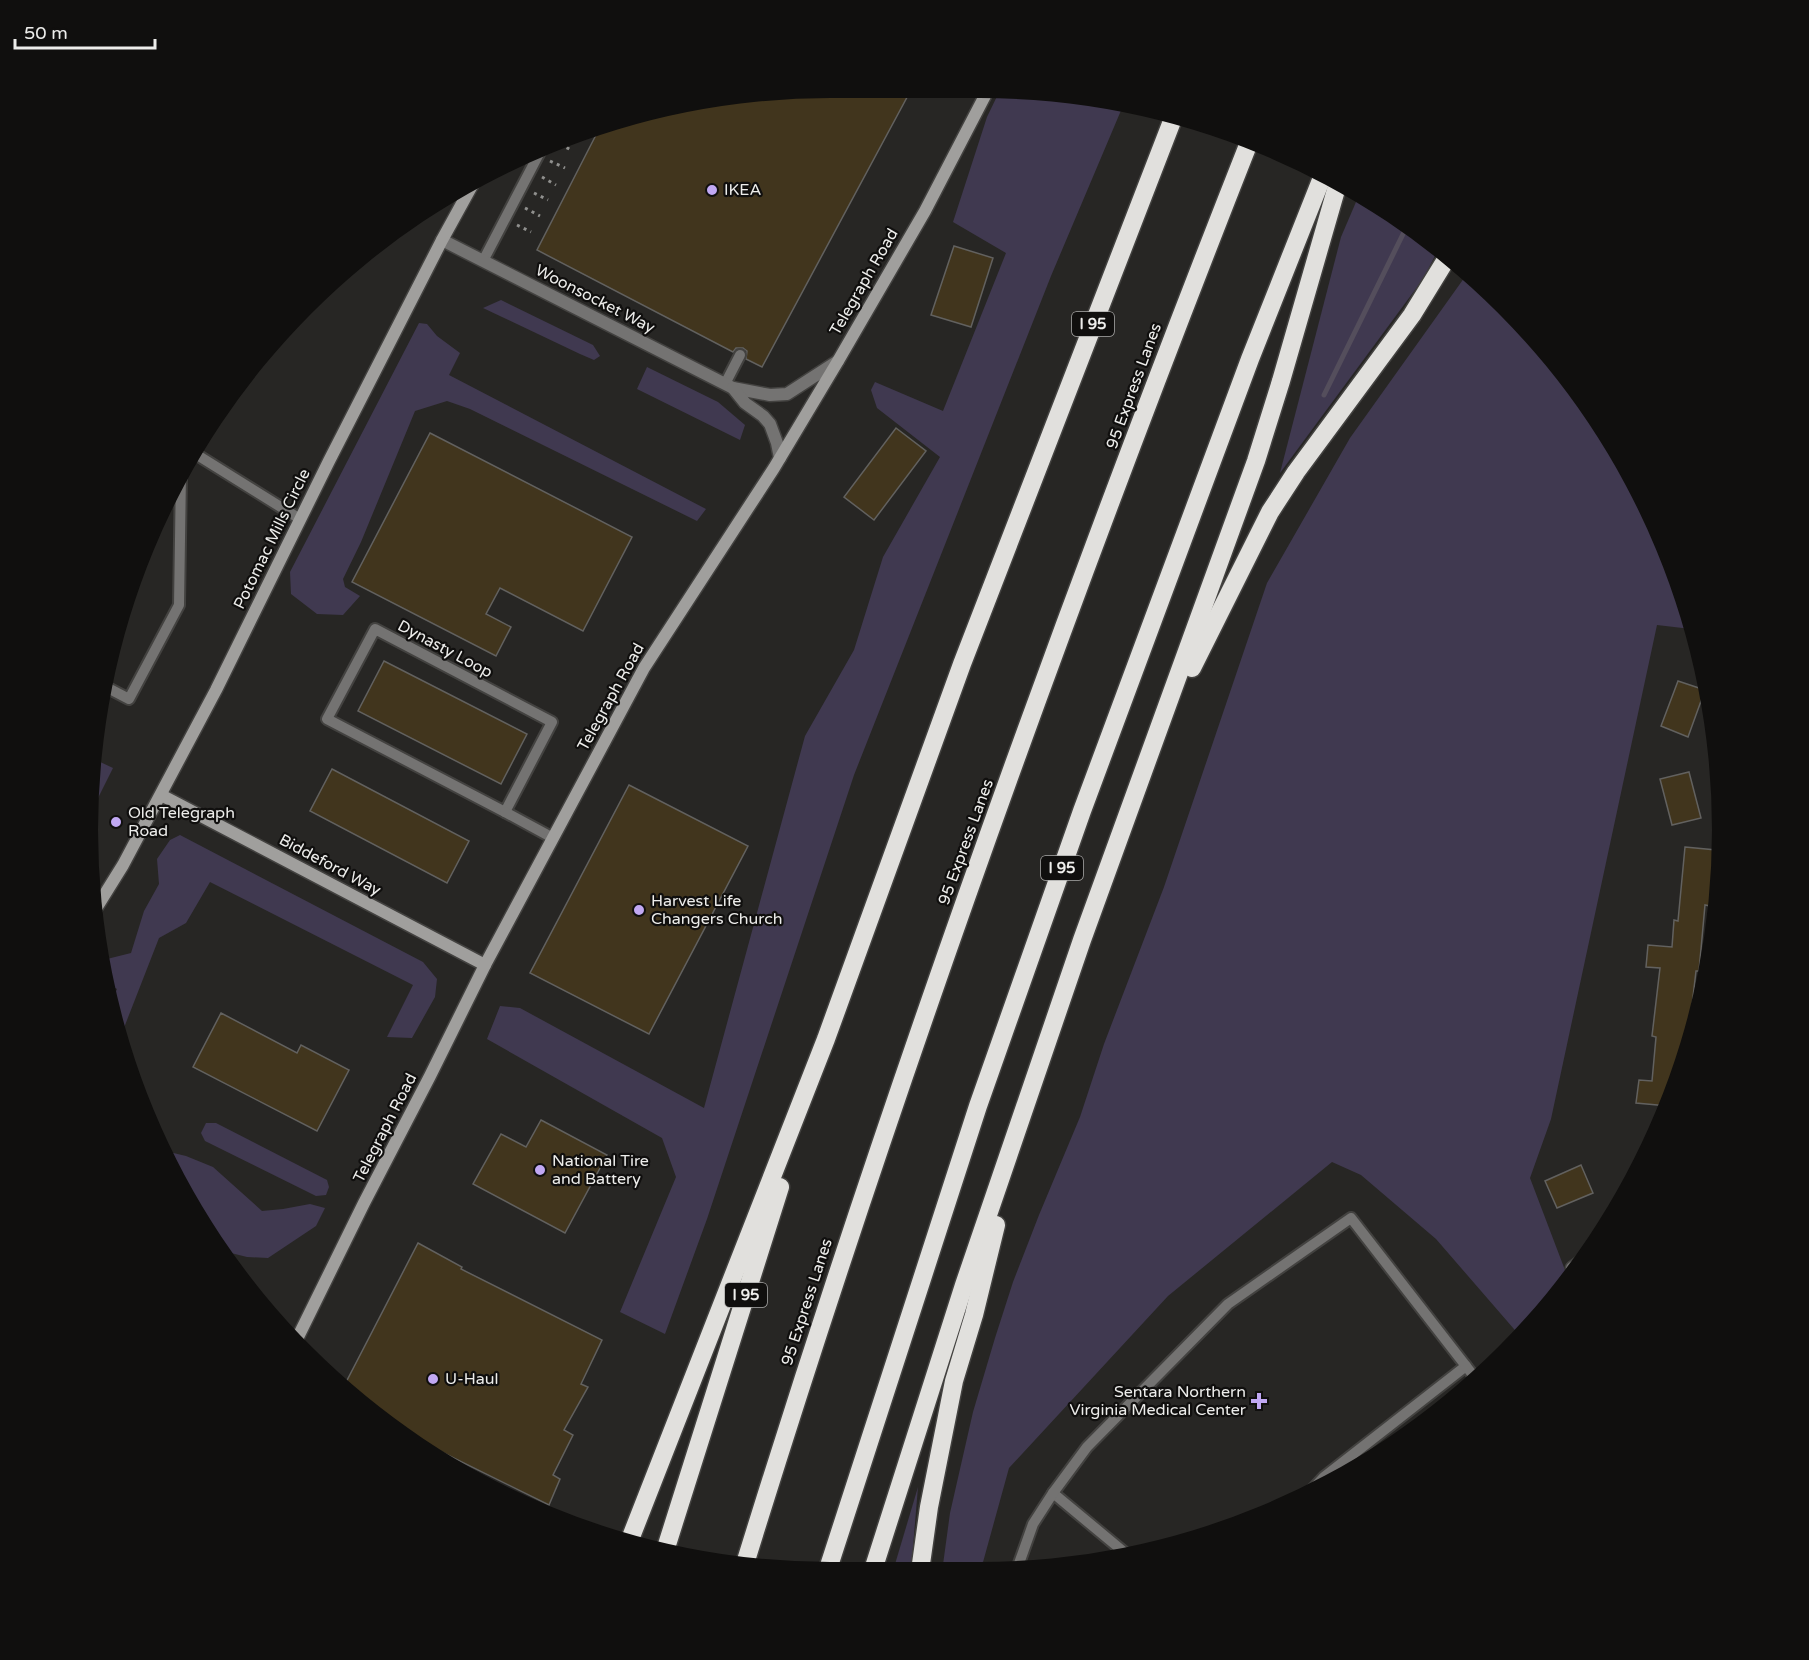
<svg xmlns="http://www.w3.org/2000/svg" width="1809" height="1660" font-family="'Varela Round',sans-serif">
	<rect width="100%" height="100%" fill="#272624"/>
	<g fill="#403950">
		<path d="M1001,88L1027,89L1125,101L1051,276L854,775L707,1219L665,1334L620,1312L676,1177L662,1138L487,1039L500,1006L520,1008L704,1108L805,736L854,650L883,557L940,457L877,408L871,390L875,382L943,411L1006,253L953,222L987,117Z"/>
		<path d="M1359,195L1392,212L1438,250L1423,279L1280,473L1341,237Z"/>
		<path d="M1467,274L1505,305L1597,418L1665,545L1691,629L1657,625L1551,1119L1530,1178L1568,1278L1520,1336L1436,1239L1361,1175L1332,1162L1168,1296L1009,1468L980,1573L942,1572L950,1513L973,1412L995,1338L1013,1282L1039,1215L1080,1117L1104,1044L1164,887L1267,583L1350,438Z"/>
		<path d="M501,300L593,345L600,356L594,360L580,354L483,308Z"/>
		<path d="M419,323L427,324L437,336L460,353L449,375L706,509L697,521L470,409L447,401L415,411L361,542L343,579L345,587L360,596L343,615L317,614L291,594L290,572Z"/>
		<path d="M647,367L718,402L745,425L740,440L637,389Z"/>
		<path d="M96,760L113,768L89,816Z"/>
		<path d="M180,835L423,962L437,979L435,997L412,1038L387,1037L413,985L210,882L186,923L159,938L120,1038L110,1005L117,989L103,981L107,959L131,953L144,911L159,884L157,859L170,840Z"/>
		<path d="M206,1123H216L327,1180L329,1187L326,1195L316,1196L205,1141L201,1133Z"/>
		<path d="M165,1151L186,1156L213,1167L262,1211L283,1209L310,1204L325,1208L316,1226L268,1258L247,1257L223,1251Z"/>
		<path d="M918,1487L911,1571H893Z"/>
	</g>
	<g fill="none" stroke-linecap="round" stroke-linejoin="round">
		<path stroke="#544e5c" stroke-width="5" d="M1324,395L1407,226"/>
	</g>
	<g fill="#41351d" stroke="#62615f" stroke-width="1.5">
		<path d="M830,87L912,88L762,367L746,359L747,351L743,348H736L733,352L537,250L598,131L685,101Z"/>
		<path d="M954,246L993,258L971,327L931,315Z"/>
		<path d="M896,428L926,451L874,520L844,497Z"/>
		<path d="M430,433L632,537L583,631L500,588L486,614L511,627L496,656L352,582Z"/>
		<path d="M384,661L527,734L501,784L358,711Z"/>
		<path d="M1678,681L1705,690L1688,737L1661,726Z"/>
		<path d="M332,769L469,841L447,883L310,811Z"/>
		<path d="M1689,772L1701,818L1672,825L1660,779Z"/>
		<path d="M629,785L748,846L649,1034L530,973Z"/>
		<path d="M1685,847L1716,850L1710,906L1705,905L1699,971H1696L1688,1041L1668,1106L1636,1103L1639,1080L1652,1081L1656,1037L1652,1036L1660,968L1646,967L1648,945L1672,947L1674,920L1678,921Z"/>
		<path d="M221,1013L297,1053L301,1045L349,1070L317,1131L193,1067Z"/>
		<path d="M541,1120L607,1155L565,1233L473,1184L501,1134L526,1147Z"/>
		<path d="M1581,1165L1593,1193L1557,1208L1545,1181Z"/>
		<path d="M418,1243L462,1267L461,1269L602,1340L581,1384L588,1387L564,1430L573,1435L553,1475L560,1479L549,1505L399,1431L342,1390Z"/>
	</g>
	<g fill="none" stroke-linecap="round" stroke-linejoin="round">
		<g stroke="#434240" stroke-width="14">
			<g id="lane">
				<path d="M483,261L541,150"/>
				<path d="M725,384L740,355"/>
				<path d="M194,453L300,519"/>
				<path d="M375,629L552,722L505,812L327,719Z"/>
				<path d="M106,687L129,699L179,605L181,473"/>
				<path d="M505,812L553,838"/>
				<path d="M1310,1492L1324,1477L1466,1366"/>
				<path d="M1053,1493L1130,1557"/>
				<path d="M1017,1569L1033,1524L1053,1493L1087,1447L1228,1304L1351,1218L1476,1379"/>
			</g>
		</g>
		<g stroke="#434240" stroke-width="15">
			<g id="street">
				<path d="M442,240L733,388L770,395L787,394L838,361"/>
				<path d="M733,388L745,403L763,416L770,424L777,443L780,458"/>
				<path d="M1572,1268L1584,1259"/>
			</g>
		</g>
		<g stroke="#434240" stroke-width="15">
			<g id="secondary">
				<path d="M161,795L485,965"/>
				<path d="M95,910L123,865L216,690L329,461L442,240L475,180"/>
				<path d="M296,1341L364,1203L430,1076L485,965L644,668L774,468L838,361L925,211L989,88"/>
			</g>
		</g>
		<g stroke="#434240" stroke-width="21">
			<g id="highway">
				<path d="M1192,668L1270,512L1296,472L1412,315L1447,258"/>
				<path d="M629,1542L826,1039L962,664L1174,116"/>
				<path d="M665,1551L780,1187"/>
				<path d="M744,1567C893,1085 1065,609 1250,140"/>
				<path d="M828,1569L978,1106L1082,811L1250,359L1323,175"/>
				<path d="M873,1570L964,1285L1082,940L1256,461L1281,381L1338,183"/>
				<path d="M920,1571L929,1507L954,1381L974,1315L996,1225"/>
			</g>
		</g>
		<g stroke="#90908e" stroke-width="3" stroke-dasharray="3 4.5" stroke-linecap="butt">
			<path d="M560,144L573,151"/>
			<path d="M550,161L565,168"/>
			<path d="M542,177L556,185"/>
			<path d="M534,193L548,200"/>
			<path d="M525,208L540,216"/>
			<path d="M517,225L531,232"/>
		</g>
		<use href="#lane" stroke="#747372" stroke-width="10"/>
		<use href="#street" stroke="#747372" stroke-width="12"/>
		<use href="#secondary" stroke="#a09f9d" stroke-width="12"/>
		<use href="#highway" stroke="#e1e0dd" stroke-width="18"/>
	</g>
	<g fill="#c1a8f3" stroke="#100f0e" stroke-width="2">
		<circle cx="712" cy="190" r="6"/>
		<circle cx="116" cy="822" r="6"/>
		<circle cx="639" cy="910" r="6"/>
		<circle cx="540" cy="1170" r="6"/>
		<circle cx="433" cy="1379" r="6"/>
		<path d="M1256 1392h6v6h6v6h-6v6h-6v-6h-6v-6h6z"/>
	</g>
	<g text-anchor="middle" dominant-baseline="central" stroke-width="4.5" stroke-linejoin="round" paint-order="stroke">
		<g fill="#100f0e" stroke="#abaaa9" stroke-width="1.5">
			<rect x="1072" y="312" width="42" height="24" rx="4.5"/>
			<rect x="1041" y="856" width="42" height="24" rx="4.5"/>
			<rect x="725" y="1283" width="42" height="24" rx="4.5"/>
		</g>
		<g font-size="15" font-weight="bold" fill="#ededeb">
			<text x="1093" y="324">I 95</text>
			<text x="1062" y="868">I 95</text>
			<text x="746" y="1295">I 95</text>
		</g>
		<g font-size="16" fill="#ededeb" stroke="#100f0e" text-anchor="start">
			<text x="724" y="190">IKEA</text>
			<text x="128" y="813">Old Telegraph<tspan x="128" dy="18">Road</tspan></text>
			<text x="651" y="901">Harvest Life<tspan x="651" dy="18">Changers Church</tspan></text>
			<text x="552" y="1161">National Tire<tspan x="552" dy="18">and Battery</tspan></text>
			<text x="445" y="1379">U-Haul</text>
			<text x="1246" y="1392" text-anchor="end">Sentara Northern<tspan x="1246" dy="18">Virginia Medical Center</tspan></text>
		</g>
		<g font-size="16" fill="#ededeb" stroke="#100f0e">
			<text transform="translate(864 282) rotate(-60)">Telegraph Road</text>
			<text transform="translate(595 299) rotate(27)">Woonsocket Way</text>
			<text transform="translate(1134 386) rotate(-70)">95 Express Lanes</text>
			<text transform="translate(272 539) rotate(-64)">Potomac Mills Circle</text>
			<text transform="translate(445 649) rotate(28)">Dynasty Loop</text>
			<text transform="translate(611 697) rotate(-61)">Telegraph Road</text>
			<text transform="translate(966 842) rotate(-70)">95 Express Lanes</text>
			<text transform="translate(330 865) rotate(28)">Biddeford Way</text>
			<text transform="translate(385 1128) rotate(-63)">Telegraph Road</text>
			<text transform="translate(807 1302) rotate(-72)">95 Express Lanes</text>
		</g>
	</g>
	<path d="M0 0H1809V1660H0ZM830 98H980A732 732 0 0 1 1712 830V830A732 732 0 0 1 980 1562H830A732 732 0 0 1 98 830V830A732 732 0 0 1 830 98Z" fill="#100f0e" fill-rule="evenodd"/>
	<path d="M15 39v9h140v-9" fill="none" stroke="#ededeb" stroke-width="3"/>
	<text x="24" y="39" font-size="18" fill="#ededeb" stroke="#100f0e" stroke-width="4.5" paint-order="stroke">50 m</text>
</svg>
